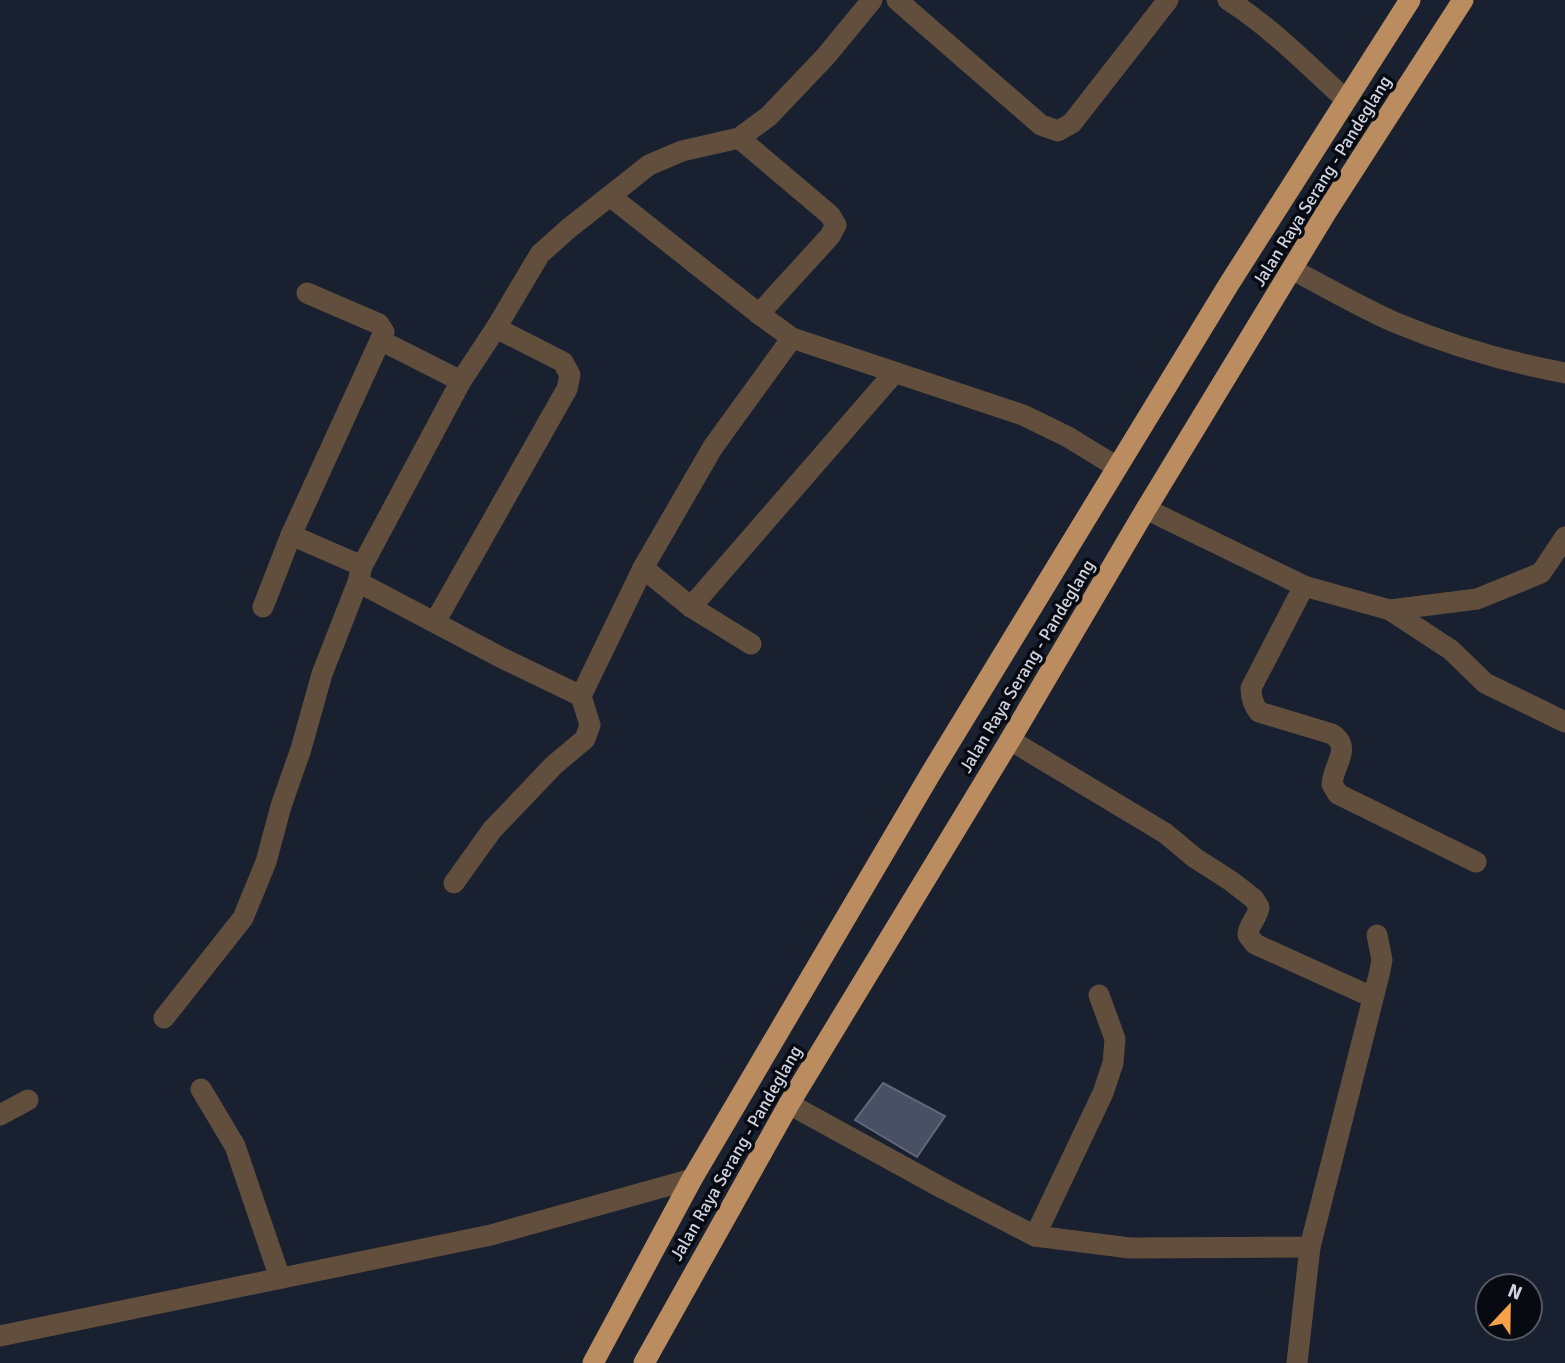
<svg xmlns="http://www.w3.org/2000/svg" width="1565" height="1363" font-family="Signika,sans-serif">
	<rect width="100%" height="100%" fill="#192030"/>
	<path fill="#495063" stroke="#60687b" stroke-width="2" d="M883,1083L945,1116L917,1157L855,1120Z"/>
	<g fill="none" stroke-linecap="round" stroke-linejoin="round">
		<g stroke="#614e3c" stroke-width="21">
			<path d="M897,0L1041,125L1058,131L1072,123L1168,0"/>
			<path d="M1228,0C1272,28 1308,65 1346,100"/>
			<path d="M610,196L759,314L830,236L836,225L830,215L739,138"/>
			<path d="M1293,270C1326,287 1360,307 1394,322C1449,345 1506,362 1565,373"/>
			<path d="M759,314L792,338"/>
			<path d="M380,340L461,381"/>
			<path d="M1146,509L1304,586L1390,610L1477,599L1541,573L1565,537"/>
			<path d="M291,535L362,566"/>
			<path d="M643,568L691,607L751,644"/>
			<path d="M358,582L502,658L581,696L643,568L713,447L792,338L1023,415L1068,437L1117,467"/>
			<path d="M1304,586L1251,688C1251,698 1253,705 1259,712L1332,734C1353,748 1333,765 1332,784L1338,794L1476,862"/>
			<path d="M263,607L291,535L384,332L379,324L307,293"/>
			<path d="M691,607L895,372"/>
			<path d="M1390,610L1451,650L1485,683L1565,722"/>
			<path d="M435,622L567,389L570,375L563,362L496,328"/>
			<path d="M1010,740L1165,833L1195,858L1231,881L1254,899L1259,907C1258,918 1248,924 1248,935L1255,944L1372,997"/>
			<path d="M454,883L492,830L554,765L585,739L590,725L581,696"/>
			<path d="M164,1018L243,918L266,862L281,806L301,749L322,674L358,582L362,566L461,381L496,328L540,254L568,229L649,165L682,151L739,138L769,116L826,56L872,0"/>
			<path d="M201,1089L235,1146L280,1278"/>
			<path d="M789,1104L944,1189L1035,1236L1130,1248L1310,1247L1379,975L1382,960L1377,935"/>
			<path d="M0,1115L28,1100"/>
			<path d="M1035,1236L1103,1093L1113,1063L1115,1039L1099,995"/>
			<path d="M0,1336L491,1235L692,1179"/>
			<path d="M1297,1363L1310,1247"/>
		</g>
		<g stroke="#bb8c5f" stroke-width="21">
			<path d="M593,1363L692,1179L931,773L1229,284L1410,0"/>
			<path d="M644,1363L789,1104L1010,740L1146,509L1327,211L1463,0"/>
		</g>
	</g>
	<g text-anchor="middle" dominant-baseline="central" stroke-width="7" stroke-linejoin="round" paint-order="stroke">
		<g font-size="18" fill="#cfd3df" stroke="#070a11">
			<text transform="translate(1322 181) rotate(-58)">Jalan Raya Serang - Pandeglang</text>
			<text transform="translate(1027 666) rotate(-59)">Jalan Raya Serang - Pandeglang</text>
			<text transform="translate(736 1153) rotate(-60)">Jalan Raya Serang - Pandeglang</text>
		</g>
	</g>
	<g transform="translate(1509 1307) rotate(22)"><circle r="33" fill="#070a11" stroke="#575a63" stroke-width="2"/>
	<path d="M0-5L12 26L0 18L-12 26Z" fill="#f7a149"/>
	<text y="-10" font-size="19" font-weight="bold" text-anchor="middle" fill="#cfd3df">N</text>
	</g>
</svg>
